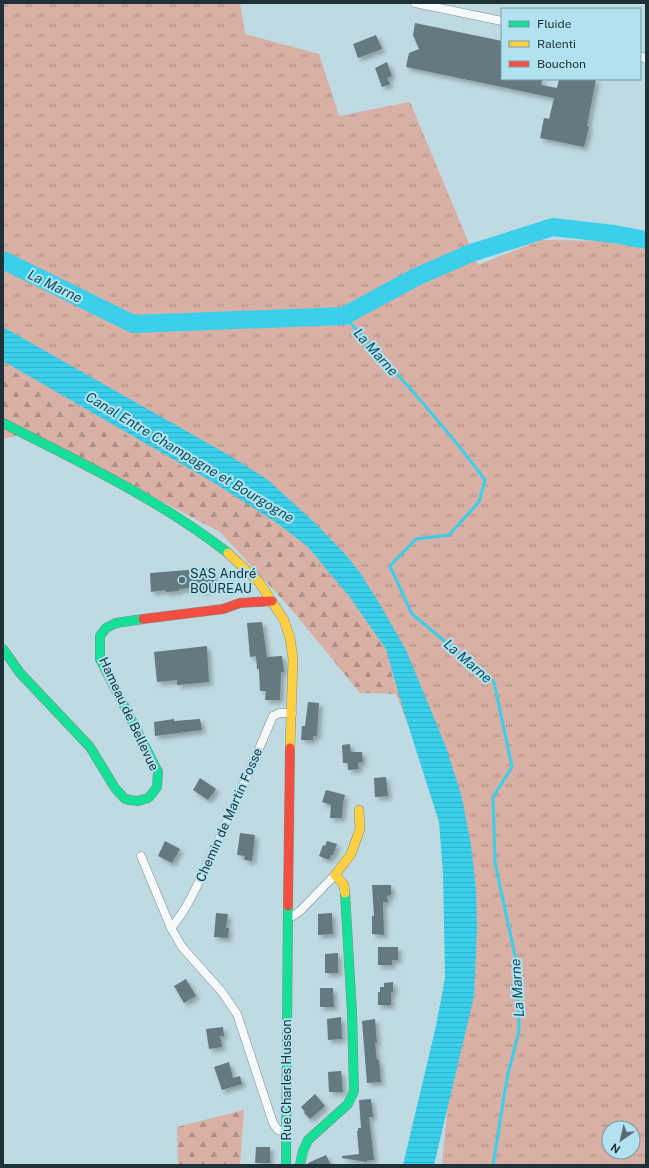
<svg xmlns="http://www.w3.org/2000/svg" width="649" height="1168" font-family="'Public Sans',sans-serif">
	<defs>
		<pattern id="grass-tufts" width="24" height="20" patternUnits="userSpaceOnUse"><rect width="24" height="20" fill="#d8b0a5"/><path d="M3 7l-1-3M5 7V3M7 7l1-3M15 17l-1-3M17 17v-4M19 17l1-3" fill="none" stroke="#af9087"/></pattern>
		<pattern id="forest-firs" width="22" height="20" patternUnits="userSpaceOnUse"><rect width="22" height="20" fill="#d8b0a5"/><path d="M5 1l3.5 6h-7zM16 11l3.5 6h-7z" fill="#af9087"/></pattern>
		<pattern id="water-rules" width="6" height="5" patternUnits="userSpaceOnUse"><rect width="6" height="5" fill="#3ad0eb"/><path d="M0 2.5h6" fill="none" stroke="#33b3ca"/></pattern>
		<filter id="shadow"><feDropShadow dx="3.5" dy="3.5" stdDeviation="2" flood-color="#0004"/></filter>
	</defs>
	<rect width="100%" height="100%" fill="#c0dae1"/>
	<path fill="url(#grass-tufts)" fill-rule="evenodd" d="M3,3H240L245,34L319,54L339,116L410,102L478,265L541,240L625,241L646,249V1165H442L458,997L450,869L427,773L396,694L387,649L283,523L3,366ZM609,1128H633V1152H609Z"/>
	<g fill="url(#forest-firs)">
		<path d="M3,366L283,523L387,649L396,694L360,693L291,609L220,532L30,432L3,439Z"/>
		<path d="M244,1110L240,1165H178L177,1127Z"/>
	</g>
	<path fill="url(#water-rules)" d="M3,327L232,457L268,480L317,525L346,555L361,574L382,608L406,650L446,747L462,798L471,845L476,889L477,928L474,996L434,1165H403L436,1026L445,978L443,874L439,822L403,709L386,649L349,596L308,547L277,523L216,484L3,361Z"/>
	<g fill="none" stroke-linecap="round" stroke-linejoin="round">
		<path stroke="#3ad0eb" stroke-width="3" d="M344,316C393,369 442,422 485,480L479,502L449,535L416,539L390,566L412,614L494,682L512,767L493,797L495,863L518,969L519,1031L507,1078L493,1165"/>
		<path stroke="#3ad0eb" stroke-width="18" d="M3,260L133,324L344,316L416,277L471,253L553,227L614,234L646,240"/>
	</g>
	<g fill="#657980" filter="url(#shadow)">
		<path d="M415,23L502,41V79H543L541,85L557,88L559,79H596L587,126L589,127L584,147L540,138L544,118L549,119L554,98L406,67L409,53L419,49L413,35Z"/>
		<path d="M376,35L382,49L358,58L353,44Z"/>
		<path d="M387,62L392,76L387,78L390,84L382,87L375,68Z"/>
		<path d="M213,568L214,586H208V590L199,591V587L179,589V591L166,592L165,590L151,592L150,573Z"/>
		<path d="M262,622L267,657L282,656L284,672H281L280,700H265L266,691H260L259,669H257L256,656L250,657L247,623Z"/>
		<path d="M207,646L209,682L177,685V680L157,682L154,652Z"/>
		<path d="M308,702L319,703L317,736H313V740H301L302,726H305Z"/>
		<path d="M174,719V721L200,719L202,730L155,736L154,722Z"/>
		<path d="M350,744L351,752H362L363,762L358,763L359,769L348,770V763H343L342,745Z"/>
		<path d="M386,777L388,796L375,797L374,778Z"/>
		<path d="M200,778L216,789L208,800L193,790Z"/>
		<path d="M326,790L345,795L343,803L342,818H330L331,805L322,802Z"/>
		<path d="M240,833L255,835L252,861L244,860L245,856L237,855Z"/>
		<path d="M165,841L180,849L172,863L158,856Z"/>
		<path d="M327,841L337,844L333,855H331L329,860L319,856L323,845L325,846Z"/>
		<path d="M372,885H391V895L387,896L388,902H383L384,935L372,934V916H374Z"/>
		<path d="M216,913L228,914L226,928H229L228,938L214,937Z"/>
		<path d="M332,913L333,934L318,935V914Z"/>
		<path d="M378,947H398V960H392V965H378Z"/>
		<path d="M338,953V973H325V954Z"/>
		<path d="M186,979L196,996L184,1003L174,986Z"/>
		<path d="M393,982V992H391V1005H378V992H380V987H384V983Z"/>
		<path d="M320,988H333L334,1007H320Z"/>
		<path d="M341,1017L342,1039L328,1040L327,1019Z"/>
		<path d="M375,1019L377,1043H375L377,1060H379L381,1082L367,1083L362,1021Z"/>
		<path d="M223,1027L224,1036H220L222,1047L209,1049L206,1029Z"/>
		<path d="M229,1062L233,1078L240,1076L242,1084L222,1090L214,1067Z"/>
		<path d="M341,1071L343,1092H329L328,1072Z"/>
		<path d="M315,1094L325,1106L310,1119L304,1113L305,1112L301,1107Z"/>
		<path d="M371,1099L373,1117H369L374,1160H367V1162L342,1158V1156L359,1154L357,1131H358V1128H361L359,1100Z"/>
		<path d="M256,1147H270V1163H255Z"/>
		<path d="M326,1155L331,1165H308V1163Z"/>
	</g>
	<g fill="none" stroke-linecap="round" stroke-linejoin="round">
		<g stroke="#7b8f94" stroke-width="9">
			<g id="street">
				<path d="M415,3L502,21"/>
				<path d="M640,56L646,59"/>
				<path d="M141,856L171,928L182,947L222,992L237,1014L273,1123L278,1130L286,1133"/>
				<path d="M288,916H293L300,911L335,875"/>
				<path d="M171,928C189,907 199,881 211,856C233,810 253,763 273,716L280,713H292"/>
			</g>
		</g>
		<g stroke="#7b8f94" stroke-width="10">
			<g id="fast">
				<path d="M3,423C80,462 160,500 228,553"/>
				<path d="M3,649L20,673L90,747L115,788L124,798L129,800L138,801L148,798L151,795L157,787L158,772L100,659V636L106,628L116,623L143,619"/>
				<path d="M286,1165L288,906"/>
				<path d="M300,1165L303,1151L308,1140L348,1104L354,1091L352,1013L345,893"/>
			</g>
		</g>
		<g stroke="#7b8f94" stroke-width="10">
			<g id="slow">
				<path d="M228,553L259,582L284,620L290,638L293,659L290,748"/>
				<path d="M345,893L344,885L335,875L351,854L360,829L359,810"/>
			</g>
		</g>
		<g stroke="#7b8f94" stroke-width="10">
			<g id="jam">
				<path d="M143,619L223,609L240,603L272,601"/>
				<path d="M288,906L290,748"/>
			</g>
		</g>
		<use href="#street" stroke="#f6f9fa" stroke-width="8"/>
		<use href="#fast" stroke="#16e098" stroke-width="9"/>
		<use href="#slow" stroke="#ffcf43" stroke-width="9"/>
		<use href="#jam" stroke="#f24e42" stroke-width="9"/>
	</g>
	<circle fill="#576c72" stroke="#b2e2ef" stroke-width="1.5" cx="182" cy="580" r="4"/>
	<g text-anchor="middle" dominant-baseline="central" stroke-width="4" stroke-linejoin="round" paint-order="stroke">
		<g font-size="13" fill="#1e3136" stroke="#b2e2ef" text-anchor="start">
			<text x="190" y="573">SAS André<tspan x="190" dy="15">BOUREAU</tspan></text>
		</g>
		<g font-size="13" fill="#1e3136" stroke="#b2e2ef">
			<text transform="translate(129 714) rotate(65)">Hameau de Bellevue</text>
			<text transform="translate(229 815) rotate(-66)">Chemin de Martin Fosse</text>
			<text transform="translate(286 1080) rotate(-90)">Rue Charles Husson</text>
		</g>
		<g font-size="14" font-style="italic" fill="#0e5261" stroke="#b2e2ef">
			<text transform="translate(55 286) rotate(26)">La Marne</text>
			<text transform="translate(376 352) rotate(48)">La Marne</text>
			<text transform="translate(190 457) rotate(31)">Canal Entre Champagne et Bourgogne</text>
			<text transform="translate(468 661) rotate(41)">La Marne</text>
			<text transform="translate(517 988) rotate(-94)">La Marne</text>
		</g>
	</g>
	<rect width="649" height="1168" fill="none" stroke="#1e3136" stroke-width="8"/>
	<rect x="501" y="8" width="140" height="72" fill="#b2e2ef" stroke="#779ba5"/>
	<rect x="509" y="21" width="20" height="6" fill="#16e098" stroke="#779ba5"/>
	<text x="537" y="28" font-size="12" fill="#1e3136">Fluide</text>
	<rect x="509" y="41" width="20" height="6" fill="#ffcf43" stroke="#779ba5"/>
	<text x="537" y="48" font-size="12" fill="#1e3136">Ralenti</text>
	<rect x="509" y="61" width="20" height="6" fill="#f24e42" stroke="#779ba5"/>
	<text x="537" y="68" font-size="12" fill="#1e3136">Bouchon</text>
	<g transform="translate(621 1140) rotate(214)"><circle r="19" fill="#b2e2ef" stroke="#779ba5"/>
	<path d="M0-3L7 15L0 10L-7 15Z" fill="#576c72"/>
	<text y="-6" font-size="11" font-weight="bold" text-anchor="middle" fill="#1e3136">N</text>
	</g>
</svg>
